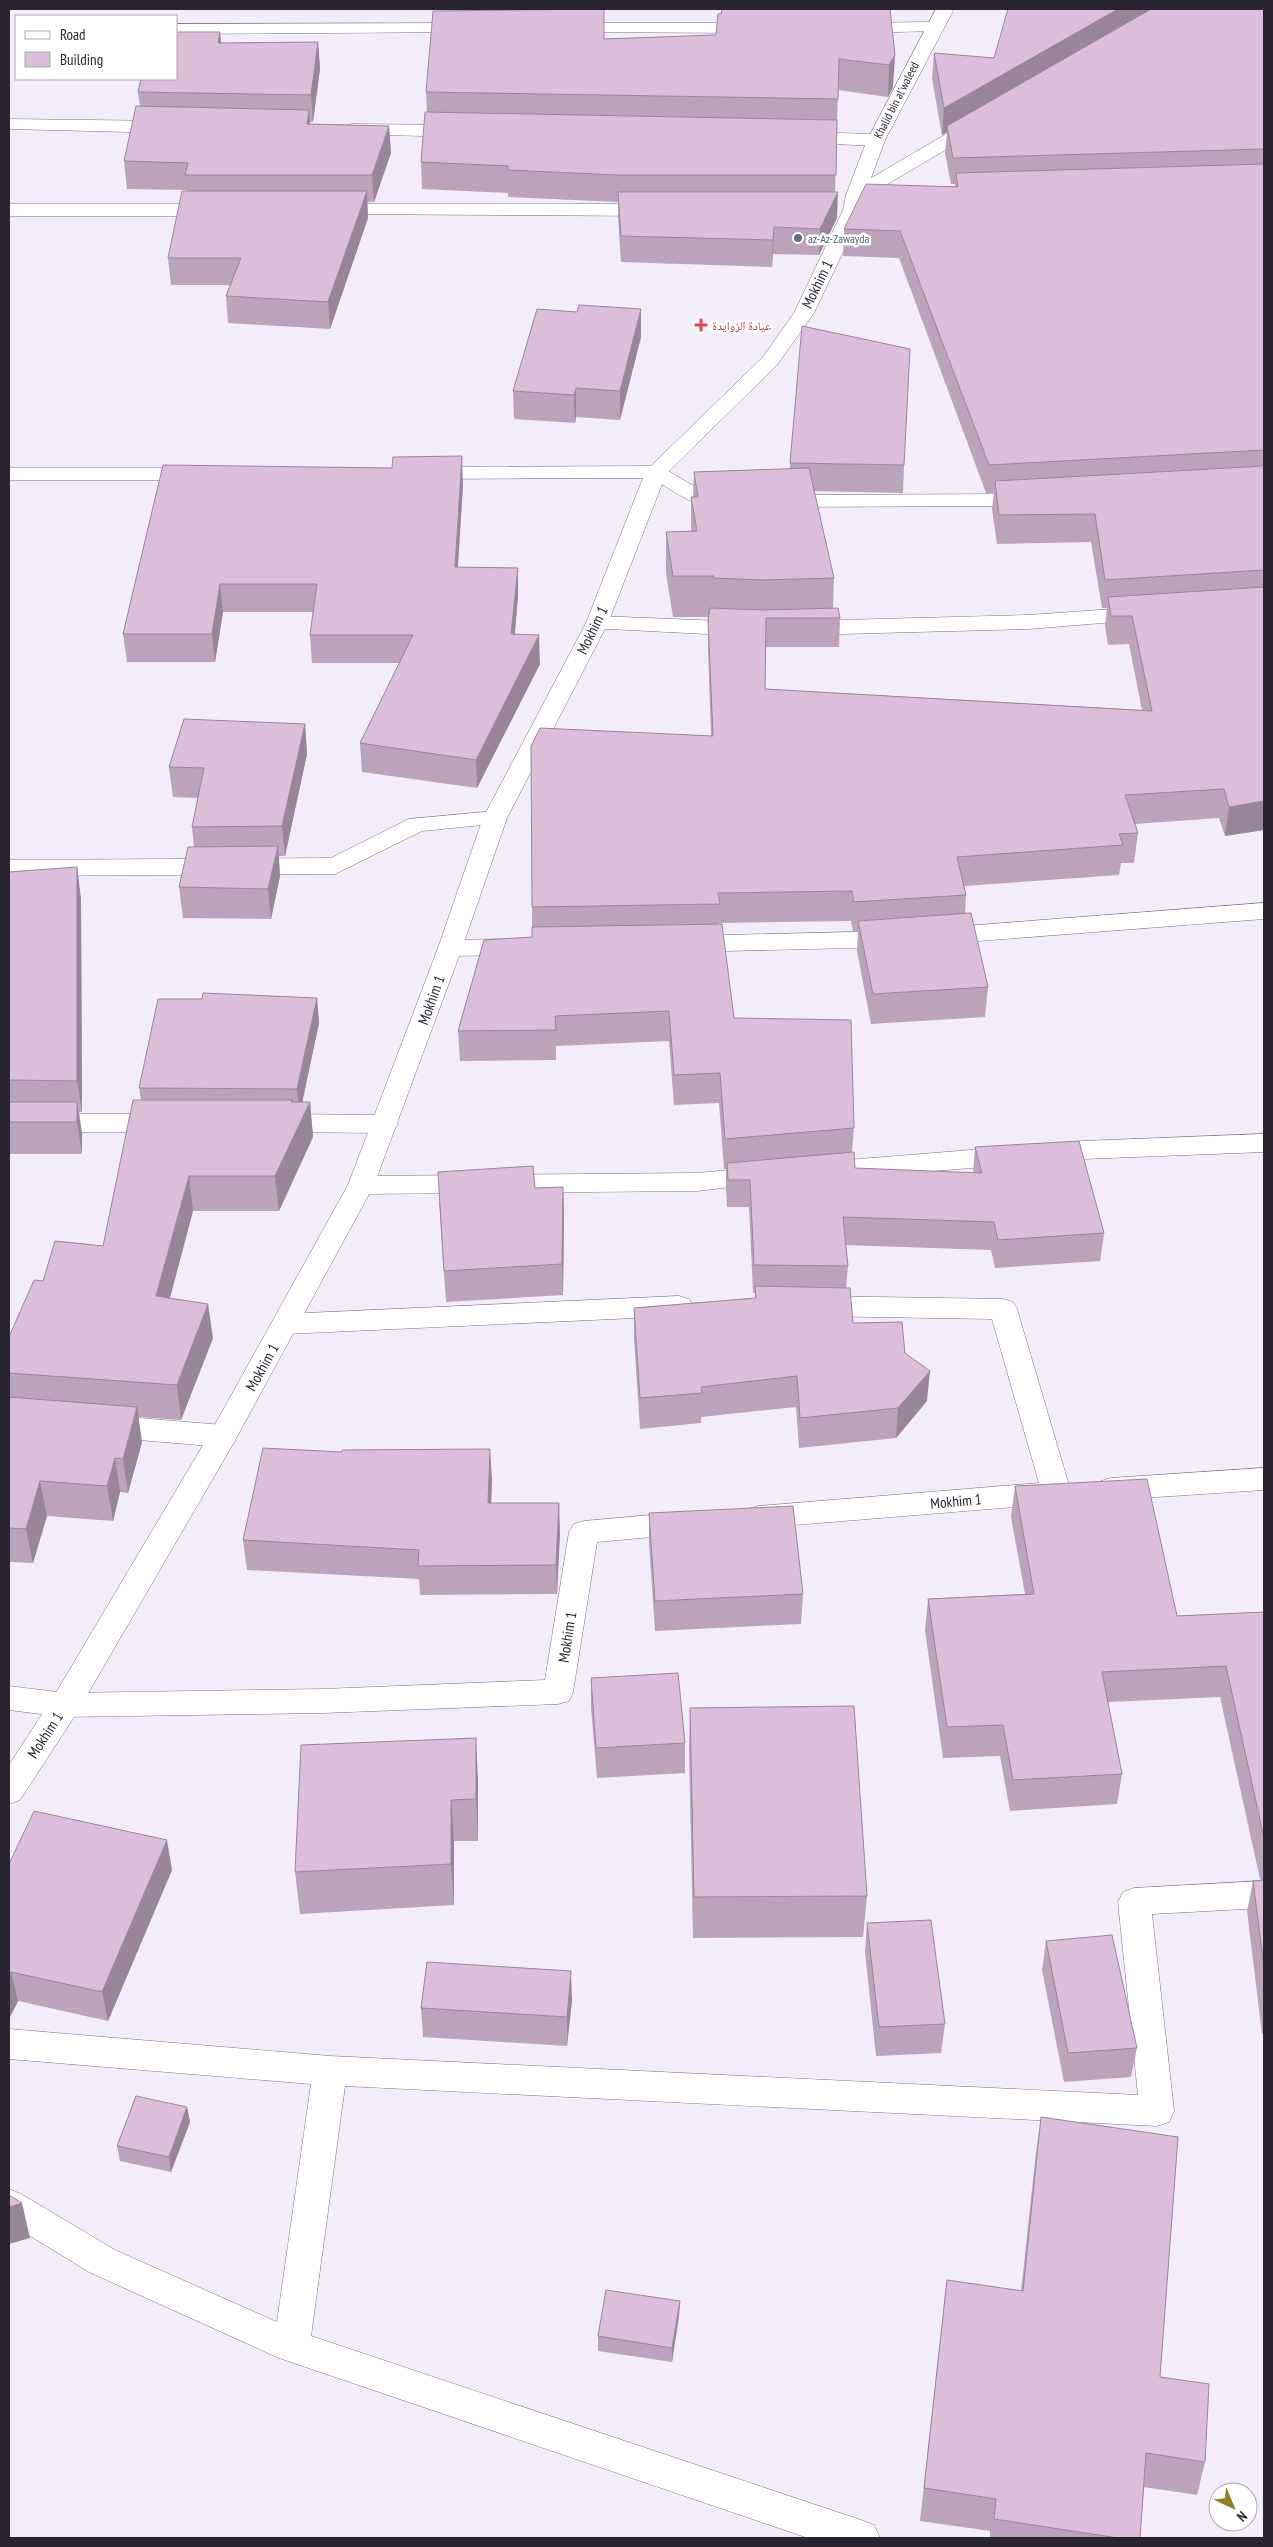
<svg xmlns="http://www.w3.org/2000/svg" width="1273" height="2547" font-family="'PT Sans Narrow','Noto Naskh Arabic',sans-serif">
	<rect width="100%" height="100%" fill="#f3edfa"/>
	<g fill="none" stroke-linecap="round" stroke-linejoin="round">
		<g stroke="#7c6e8b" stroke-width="1">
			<g id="minor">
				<path d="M934,22L940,23L943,27L940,31L853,33L847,32L844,28L847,24L853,23Z"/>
				<path d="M468,23L474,24L477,28L474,32L176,34V24Z"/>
				<path d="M566,23H753L759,24L762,28L759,32L753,33L560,32L557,28L560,24Z"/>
				<path d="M9,119L169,121L175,123L178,127L175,131L169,133L9,129Z"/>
				<path d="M352,124L462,125L468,127L471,131L468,135L462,137L346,134L343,130L346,126Z"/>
				<path d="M800,132L876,134L883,136L885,140L883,144L876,146L793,142L791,138L793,134Z"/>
				<path d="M9,204H216L223,206L226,210L223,214L216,216H9Z"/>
				<path d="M332,204H656L663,206L666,210L663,214L656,216L325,214L322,210L325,206Z"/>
				<path d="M656,466L663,468L709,495L736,496L739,501L736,506C701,514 677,493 649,476L645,472L649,468Z"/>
				<path d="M1031,494L1039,495L1042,500L1039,505L1031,506L779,507L771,506L768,501L771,496L779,495Z"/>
				<path d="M1143,607L1151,609L1154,614L1151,619L1029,629L804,635L796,633L793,628L796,623L804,621L1029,615Z"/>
				<path d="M597,616L746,622L754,624L757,629L754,634L746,636L589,628L586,623L589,618Z"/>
				<path d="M495,811L503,813L507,818L503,823L422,831L335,874L9,876V860L331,858L409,819Z"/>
				<path d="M1264,903V919L939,944L930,942L927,936L930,930L939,928Z"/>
				<path d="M893,931L902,933L905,939L902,945L893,947L686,952L677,950L674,944L677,938L686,936Z"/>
				<path d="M518,939L527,941L530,947L527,953L518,955L450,956L441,954L438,948L441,942L450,940Z"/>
				<path d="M9,1114H166L175,1117L179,1123L175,1129L166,1132H9Z"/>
				<path d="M274,1114L385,1115L394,1118L398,1124L394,1130L385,1133L274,1132L265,1129L261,1123L265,1117Z"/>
				<path d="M1264,1134V1152L1083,1159L822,1180L813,1177L809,1171L813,1165L822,1162L1083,1141Z"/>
				<path d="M764,1167L773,1170L777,1176L773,1182L697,1191L361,1194L352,1192L348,1185L352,1178L361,1176L697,1173Z"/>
				<path d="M679,1296L689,1299L693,1306L689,1313L679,1316L286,1334L276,1331L272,1324L276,1317L286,1314Z"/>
				<path d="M814,1296L1003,1299L1013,1302L1017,1309L1071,1492L1066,1500L1051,1504L758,1528L748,1525L743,1517L748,1509L758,1506L1039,1483L992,1319L814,1316L804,1313L800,1306L804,1299Z"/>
				<path d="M103,1415L223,1425L233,1428L237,1436L233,1444L223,1447L103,1437L93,1433L89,1426L93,1419Z"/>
				<path d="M1264,1468V1490L1111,1500L1101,1497L1096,1489L1101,1481L1111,1478Z"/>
				<path d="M685,1512L695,1515L700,1523L695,1531L685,1534L597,1542L573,1692L569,1701L558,1704L323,1713L65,1717L9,1710V1686L65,1693L323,1689L545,1680L569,1532L574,1524L584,1521Z"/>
				<path d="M1264,1881V1908L1152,1914L1174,2111L1169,2122L1157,2126L345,2086L311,2336L861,2520L874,2525L880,2538H808L279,2358L89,2272L9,2223V2189L21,2194L115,2250L277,2322L311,2084L9,2059V2029L330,2056L1138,2095L1118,1902L1123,1892L1134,1888Z"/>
			</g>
		</g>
		<g stroke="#7c6e8b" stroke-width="1">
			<g id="tertiary">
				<path d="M936,9H954L885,140L871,178L972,119H984L987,123L984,127L864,198L863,210L814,313L777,365L666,474L608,623L507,818L462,948L374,1185L233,1444L76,1714L20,1800L9,1804V1765L54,1696L212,1430L348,1185L438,948L483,818L586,623L643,478L425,479L418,477L414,473L418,469L425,467L651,466L763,357L794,313L843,210L846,195L867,140Z"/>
				<path d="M9,468H197L204,470L208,474L204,478L197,480H9Z"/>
			</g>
		</g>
		<use href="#minor" fill="#fff" fill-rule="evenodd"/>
		<use href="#tertiary" fill="#fff" fill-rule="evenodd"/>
	</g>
	<g fill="#bba3bb">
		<path d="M890,9L893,87L888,97L838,90L835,192L837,218L819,255L773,254L772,267L621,262L618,218V202L508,197V193L422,189L421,162L427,113L426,92L604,39L716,35Z"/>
		<path d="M1264,9V830L1225,836L1219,818L1134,824L1138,833L1134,863H1121L1119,875L964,886L966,895L965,914L988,987L985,1017L871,1024L857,951L858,931H853L851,921L719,923L734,1018L854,1128L852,1152L855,1168L973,1173L975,1147L1104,1233L1100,1261L995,1268L991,1250L845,1245L848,1266L846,1288L853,1323L905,1353L927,1401L896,1438L799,1448L796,1407L701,1417V1423L640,1429L634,1339V1308L755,1298V1293H753L749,1207H727L726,1190V1169H724L719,1103L674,1105L669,1041L556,1046V1060L460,1061L458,1031L532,937V907L711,736L708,649L709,617H673L666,573V532L691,531V497H693L694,472L790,469V463L904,465L903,493L814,491L834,578L833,608L840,618L839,647H766L765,689L1142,710L1129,644L1108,645L1105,626L1107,608H1102L1091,542L997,544L992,509L994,493H986L899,258L843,256L844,229L955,187V184H951L945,153L947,132L942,135L932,79L934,53L994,58Z"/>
		<path d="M318,42L320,69L313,122H310V124L389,126L391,153L374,202H367L368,218L330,329L228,323L226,296L230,285H171L168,258L187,190L127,189L124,161L140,106L138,92L221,43Z"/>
		<path d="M577,312L641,337L620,420L576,417L575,423L514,419L513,391Z"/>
		<path d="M163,465L463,484L458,567L518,568V596L515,634L540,664L477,788L362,772L360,743L399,663H312L310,635L313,612H223L215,662H127L123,634Z"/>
		<path d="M305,724L307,754L285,856H279L280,876L271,919L183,918L179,887L194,847L192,827L198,798L173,797L169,767Z"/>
		<path d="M77,867L81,899L82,1112H79L82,1134V1154H9V872Z"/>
		<path d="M317,998L319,1023L302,1102H310L313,1137L279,1211H193L170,1298L213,1338L181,1420L138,1417L142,1442L128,1493L120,1492L113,1521L47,1516L33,1563L9,1562V1337L43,1281L103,1246L141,1100L139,1088Z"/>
		<path d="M563,1187L564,1217L563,1295L446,1302L439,1202L535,1188Z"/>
		<path d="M492,1479L491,1503L560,1532L557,1594L420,1595L419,1579L247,1570L243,1540Z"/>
		<path d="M1015,1486L1177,1616L1264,1612V2034H1262L1247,1911L1253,1881L1262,1880L1260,1879L1220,1697L1108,1702L1122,1774L1117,1804L1010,1811L1000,1756L943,1758L925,1630L928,1599L1025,1594L1011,1517Z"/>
		<path d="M649,1513L803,1594L801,1624L655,1631L649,1543Z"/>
		<path d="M591,1678L685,1743V1773L597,1778L591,1708Z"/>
		<path d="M690,1708L867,1896L863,1937L693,1938L689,1750Z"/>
		<path d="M478,1780V1841H454V1905L300,1914L295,1872Z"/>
		<path d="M9,1864L172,1870L108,2021L18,2001L9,2019Z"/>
		<path d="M867,1923L945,2024L941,2053L876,2056L865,1952Z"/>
		<path d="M1046,1941L1137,2048L1131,2077L1064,2082L1042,1970Z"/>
		<path d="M572,2000L567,2046L423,2037L421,2008Z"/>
		<path d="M187,2107L190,2122L171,2172L120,2161L117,2146Z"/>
		<path d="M1041,2117L1160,2377L1205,2462L1197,2495L1144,2487L1140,2538H990V2531L920,2521L947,2280L1021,2291L1036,2152Z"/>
		<path d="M680,2301L679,2316L672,2362L598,2351V2336Z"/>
	</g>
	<g fill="#998599">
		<path d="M1118,9H1161L947,126V132L942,135L944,108Z"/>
		<path d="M220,32L223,59L218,43Z"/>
		<path d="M318,42L320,69L313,122L311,95Z"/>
		<path d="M895,55L893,87L888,97L889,65Z"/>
		<path d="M309,110L311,137L307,124Z"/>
		<path d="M389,126L391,153L374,202L372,175Z"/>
		<path d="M367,191L368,218L330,329L328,302Z"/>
		<path d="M838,192L837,218L819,255L820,229Z"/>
		<path d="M774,227L773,254L772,267L773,240Z"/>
		<path d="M641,309V337L620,420V391Z"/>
		<path d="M576,388V417L575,423L574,395Z"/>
		<path d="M462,456L463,484L456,595L455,567Z"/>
		<path d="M518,568V596L512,662L511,634Z"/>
		<path d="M220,584L223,612L215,662L212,634Z"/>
		<path d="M539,635L540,664L477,788L476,760Z"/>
		<path d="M305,724L307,754L285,856L282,826Z"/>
		<path d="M1264,801V830L1225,836L1229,807Z"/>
		<path d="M278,846L280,876L271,919L268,889Z"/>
		<path d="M77,867L81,899L82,1112L77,1081Z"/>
		<path d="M317,998L319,1023L300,1113L297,1089Z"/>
		<path d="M292,1100L295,1134L310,1102L313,1137L279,1211L275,1176Z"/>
		<path d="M77,1102L82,1134V1154L77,1122Z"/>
		<path d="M189,1176L193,1211L161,1331L156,1296Z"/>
		<path d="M563,1187L564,1217L563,1295L562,1264Z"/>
		<path d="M208,1304L213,1338L181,1420L177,1385Z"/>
		<path d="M930,1371L927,1401L896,1438L898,1408Z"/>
		<path d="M137,1407L142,1442L128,1493L123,1459Z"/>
		<path d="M490,1449L492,1479L490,1533L488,1503Z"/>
		<path d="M115,1458L120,1492L113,1521L107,1486Z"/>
		<path d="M40,1481L47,1516L33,1563L26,1529Z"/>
		<path d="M559,1503L560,1532L557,1594L556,1565Z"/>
		<path d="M476,1738L478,1780V1841L476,1799Z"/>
		<path d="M451,1800L454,1841V1905L451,1864Z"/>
		<path d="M167,1840L172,1870L108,2021L102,1992Z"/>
		<path d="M571,1971L572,2000L567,2046V2017Z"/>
		<path d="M11,1972L18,2001L9,2019V1976Z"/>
		<path d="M187,2107L190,2122L171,2172L169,2157Z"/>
		<path d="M22,2203L30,2238L9,2244V2207Z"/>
		<path d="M680,2301L679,2316L672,2362V2348Z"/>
	</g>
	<g fill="#dabeda" stroke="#998599">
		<path d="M604,9V39L716,35L718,14H721L722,9H890L895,55L889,65L839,59L838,99L426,92L433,11Z"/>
		<path d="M1008,9H1118L944,108L934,53L994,58Z"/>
		<path d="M1151,9H1264V149L953,158L947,126Z"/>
		<path d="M176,32H220L218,43L318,42L311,95L138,92L141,79H176Z"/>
		<path d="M136,106L309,110L307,124L389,126L372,175H185L188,163L124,161Z"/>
		<path d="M425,112L837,120L836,175H617L508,170V166L421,162Z"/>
		<path d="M1264,164V450L989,465L900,231L844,229L866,184L958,187L956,173Z"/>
		<path d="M182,191H367L328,302L226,296L241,258H168Z"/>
		<path d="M618,192H838L820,229L774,227L773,240L621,236Z"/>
		<path d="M579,305L641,309L620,391L576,388L574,395L513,391L537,309L577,312Z"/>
		<path d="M802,326L910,349L904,465L790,463Z"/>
		<path d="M462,456L455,567L518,568L511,634L539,635L476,760L360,743L413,635H310L317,584H220L212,634H123L163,465L392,468L393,457Z"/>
		<path d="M1264,466V570L1105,580L1095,514L999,515L995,481Z"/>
		<path d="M809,468L834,578L763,580L713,578L714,576H673L666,532L697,531L691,497H698L694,472Z"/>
		<path d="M1264,587V801L1229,807L1224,789L1125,795L1138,833L1119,834L1123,845L957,857L966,895L854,902L852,891L718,893L720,904L532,907L531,746L540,728L713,736L708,620L710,608L763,610L838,608L840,618H766L765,689L1152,711L1132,616H1111L1108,597Z"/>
		<path d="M184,719L305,724L282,826L192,827L204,768L169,767Z"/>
		<path d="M278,846L268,889L179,887L188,847Z"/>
		<path d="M77,867V1081L9,1080V872Z"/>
		<path d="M971,913L988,987L873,994L858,921Z"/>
		<path d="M722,924L734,1018L851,1020L854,1128L725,1139L720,1073L674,1075L669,1011L555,1016L556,1030L458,1031L484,940L532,937V927Z"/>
		<path d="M203,993L317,998L297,1089L139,1088L158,999H202Z"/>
		<path d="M133,1100H292L291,1102H310L275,1176H189L156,1296L208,1304L177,1385L9,1373V1337L34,1280L43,1281L55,1241L103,1246Z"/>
		<rect x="9" y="1102" width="68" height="20"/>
		<path d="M1079,1141L1104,1233L998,1240L994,1222L843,1217L848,1266L754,1265L750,1180H728L727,1163L854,1152L855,1168L982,1173L975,1147Z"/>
		<path d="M533,1166L535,1188L563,1187L562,1264L444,1271L438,1172Z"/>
		<path d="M755,1286L850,1288L853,1323L902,1322L905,1353L930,1371L898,1408L800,1418L797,1376L701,1387L702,1393L640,1398L634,1308L756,1298Z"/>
		<path d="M9,1397L137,1407L123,1459L115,1458L107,1486L40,1481L26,1529L9,1528Z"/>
		<path d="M263,1448L342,1452V1450L490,1449L488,1503H559L556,1565L418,1566L419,1550L243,1540Z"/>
		<path d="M1147,1479L1177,1616L1264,1612V1838L1226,1666L1102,1672L1122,1774L1013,1780L1003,1725L947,1727L928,1599L1034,1594L1015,1486Z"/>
		<path d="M793,1506L803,1594L655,1601L649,1513Z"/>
		<path d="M678,1673L685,1743L596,1748L591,1678Z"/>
		<path d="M854,1706L867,1896L694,1897L690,1708Z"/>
		<path d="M476,1738V1799L451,1800V1864L295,1872L301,1745Z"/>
		<path d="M34,1811L167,1840L102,1992L11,1972L9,1976V1864Z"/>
		<path d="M1264,1880V1967L1253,1881Z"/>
		<path d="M931,1920L945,2024L879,2027L867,1923Z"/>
		<path d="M1112,1935L1137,2048L1068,2053L1046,1941Z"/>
		<path d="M427,1962L571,1971L567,2017L421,2008Z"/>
		<path d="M136,2096L187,2107L169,2157L117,2146Z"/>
		<path d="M1041,2117L1178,2137L1160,2377L1209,2384L1205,2462L1146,2453L1140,2538H1118L994,2519L996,2499L924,2488L947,2280L1023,2291Z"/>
		<path d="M9,2195L22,2203L9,2207Z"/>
		<path d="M606,2290L680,2301L672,2348L598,2336Z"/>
	</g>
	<circle fill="#5c6f8a" stroke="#fff" stroke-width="2" cx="798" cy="238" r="5"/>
	<path fill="#e0444e" stroke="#fff" stroke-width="2" d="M698.5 317.5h5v5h5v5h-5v5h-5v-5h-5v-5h5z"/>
	<g text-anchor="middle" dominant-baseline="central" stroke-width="5" stroke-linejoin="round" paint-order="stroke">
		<g font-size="12" fill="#2a2431" stroke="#fff">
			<text transform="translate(896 100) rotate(-63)">Khalid bin al'waleed</text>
		</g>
		<g font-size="12" fill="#4e5e75" stroke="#fff" text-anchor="start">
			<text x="808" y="238">az-Az-Zawayda</text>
		</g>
		<g font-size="12" fill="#be3a42" stroke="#fff" text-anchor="start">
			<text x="712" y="325">عيادة الزوايدة</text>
		</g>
		<g font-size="15" fill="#2a2431" stroke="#fff">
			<text transform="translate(817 284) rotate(-64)">Mokhim 1</text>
			<text transform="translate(592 630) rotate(-64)">Mokhim 1</text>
			<text transform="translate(431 1000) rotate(-70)">Mokhim 1</text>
			<text transform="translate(262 1367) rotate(-61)">Mokhim 1</text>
			<text transform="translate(956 1501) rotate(-5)">Mokhim 1</text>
			<text transform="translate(567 1637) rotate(-81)">Mokhim 1</text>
			<text transform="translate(45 1735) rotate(-57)">Mokhim 1</text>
		</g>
	</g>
	<rect width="1273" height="2547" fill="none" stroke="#2a2431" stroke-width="20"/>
	<rect x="15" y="15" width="162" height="65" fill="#ffffff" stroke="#aaa7ad"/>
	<rect x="25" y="31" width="25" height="8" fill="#ffffff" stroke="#aaa7ad"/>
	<text x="60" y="40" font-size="15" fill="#2a2431">Road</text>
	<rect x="25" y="52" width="25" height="15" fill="#dabeda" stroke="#aaa7ad"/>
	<text x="60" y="65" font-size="15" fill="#2a2431">Building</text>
	<g transform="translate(1233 2507) rotate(136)"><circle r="24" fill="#ffffff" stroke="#aaa7ad"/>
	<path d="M0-4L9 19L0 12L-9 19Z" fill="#8f8027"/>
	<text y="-8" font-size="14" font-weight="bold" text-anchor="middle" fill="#2a2431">N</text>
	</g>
</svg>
